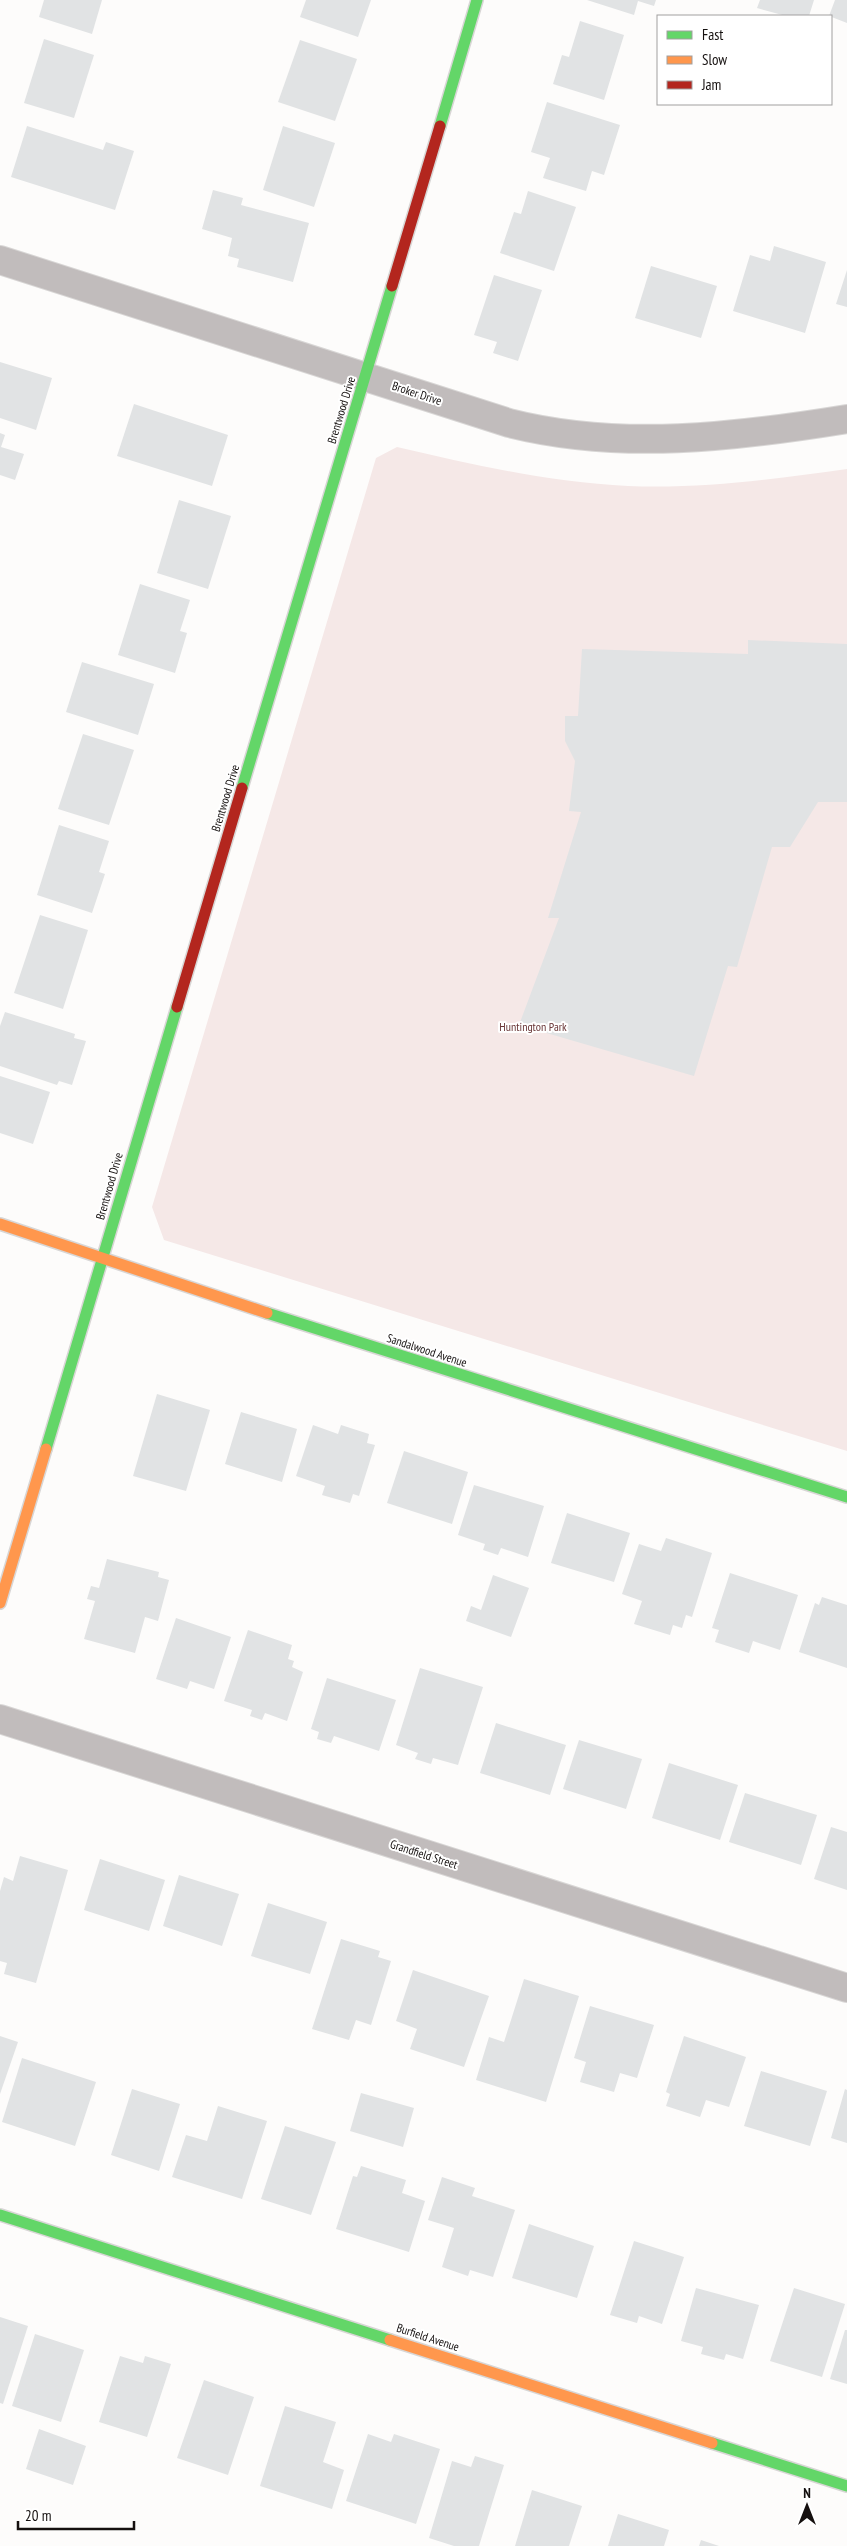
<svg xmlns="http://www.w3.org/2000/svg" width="847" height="2546" font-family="'PT Sans Narrow',sans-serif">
	<rect width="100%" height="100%" fill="#fdfcfb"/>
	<path fill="#f5e8e7" d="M397,447C474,465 549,482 628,486C702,489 774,479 847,469V1451L164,1240L152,1207L376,458Z"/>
	<g fill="#e1e3e4">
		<path d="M44,0H102L92,34L39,17Z"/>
		<path d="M306,0H371L358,37L300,17Z"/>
		<path d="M587,0H656L654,6L638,1L634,15Z"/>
		<path d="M760,0H814L809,16H786L757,8Z"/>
		<path d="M835,0H847V23L829,16Z"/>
		<path d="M580,21L624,35L604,100L553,84L562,55L569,57Z"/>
		<path d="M44,39L94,55L74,118L24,103Z"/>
		<path d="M300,40L357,59L335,121L278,102Z"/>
		<path d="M547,102L620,125L604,175L592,171L586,191L543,178L550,158L531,152Z"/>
		<path d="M27,126L103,150L106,142L134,151L115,210L11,177Z"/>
		<path d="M283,126L335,143L314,207L263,190Z"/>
		<path d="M213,190L243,198L241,205L309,223L293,282L237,267L239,259L228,256L232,238L202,229Z"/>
		<path d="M528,191L576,207L554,271L500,253L514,212L521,214Z"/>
		<path d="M774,246L826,262L805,333L733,311L750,255L770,261Z"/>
		<path d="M651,266L717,286L701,338L635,318Z"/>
		<path d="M847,270V307L836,304Z"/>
		<path d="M494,275L542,290L518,361L493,353L497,342L474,335Z"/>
		<path d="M0,362L52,378L36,430L0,418Z"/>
		<path d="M134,404L228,435L212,486L117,456Z"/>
		<path d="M0,433L5,435L1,447L24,454L15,480L0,475Z"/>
		<path d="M179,500L231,516L208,589L157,573Z"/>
		<path d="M140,584L190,600L180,631L187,633L175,673L118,655Z"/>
		<path d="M748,640L847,644V802H818L790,847H772L737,967L728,966L694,1076L519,1025L559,918H548L581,812L569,811L575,761L565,741V716H578L582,649L748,654Z"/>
		<path d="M82,662L154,684L138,735L66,712Z"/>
		<path d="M83,734L134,750L109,825L58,809Z"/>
		<path d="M59,825L109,841L99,872L105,874L92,913L37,895Z"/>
		<path d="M40,915L88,930L63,1009L14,993Z"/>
		<path d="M5,1012L75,1034L74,1038L86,1041L72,1085L59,1081L57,1085L0,1066V1026Z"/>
		<path d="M0,1076L50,1092L33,1144L0,1133Z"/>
		<path d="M157,1394L210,1410L186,1491L133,1476Z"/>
		<path d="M241,1412L297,1429L282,1482L225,1464Z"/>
		<path d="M313,1425L338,1434L341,1425L369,1434L367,1443L375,1445L359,1496L353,1494L350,1503L322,1495L325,1486L296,1476Z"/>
		<path d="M404,1451L468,1472L452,1524L387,1503Z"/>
		<path d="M474,1485L544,1506L528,1557L501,1548L498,1555L483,1550L485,1544L458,1535Z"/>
		<path d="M567,1513L630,1533L614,1582L551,1563Z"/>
		<path d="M666,1538L712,1553L692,1617L686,1615L682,1628L673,1625L670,1635L634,1624L642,1601L622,1594L639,1544L661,1551Z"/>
		<path d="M107,1559L159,1572L158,1577L169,1580L158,1621L145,1617L135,1653L84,1639L95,1601L87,1599L91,1586L99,1588Z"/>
		<path d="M730,1573L798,1595L780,1650L753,1641L749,1653L715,1642L719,1630L712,1628Z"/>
		<path d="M493,1575L529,1588L511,1637L466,1621L471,1606L481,1610Z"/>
		<path d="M822,1597L847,1605V1668L799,1652L815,1603L819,1605Z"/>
		<path d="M176,1618L231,1637L214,1689L190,1681L187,1689L156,1679Z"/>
		<path d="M248,1630L292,1645L288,1659L294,1661L292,1667L303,1672L287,1721L265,1713L262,1720L250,1716L252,1710L224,1701Z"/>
		<path d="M420,1668L483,1687L458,1765L433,1758L431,1764L415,1759L418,1753L396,1745Z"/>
		<path d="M327,1678L396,1700L379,1751L334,1736L331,1743L317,1739L319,1732L311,1729Z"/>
		<path d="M496,1723L566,1745L550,1795L480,1773Z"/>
		<path d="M579,1740L642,1759L626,1809L563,1789Z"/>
		<path d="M669,1763L738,1785L720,1840L652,1818Z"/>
		<path d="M745,1793L817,1815L801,1865L729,1842Z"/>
		<path d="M831,1827L847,1832V1890L814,1879Z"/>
		<path d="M20,1856L68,1870L36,1983L4,1974L7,1963L0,1961V1891L4,1877L13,1881Z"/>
		<path d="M100,1859L165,1880L149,1931L84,1910Z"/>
		<path d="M179,1875L239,1894L222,1946L163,1926Z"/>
		<path d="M268,1903L327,1922L310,1974L251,1956Z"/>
		<path d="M341,1939L380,1951L378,1957L391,1961L371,2025L356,2020L349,2040L312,2029Z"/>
		<path d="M413,1970L489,1996L464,2067L410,2049L417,2029L396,2021Z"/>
		<path d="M524,1979L579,1996L546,2102L476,2080L489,2037L504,2042Z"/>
		<path d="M590,2006L654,2025L637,2078L620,2073L614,2092L580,2082L586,2062L574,2058Z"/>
		<path d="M0,2036L18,2042L0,2094Z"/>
		<path d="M684,2036L746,2057L729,2107L706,2100L700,2117L666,2106L670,2094L666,2092Z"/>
		<path d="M22,2058L96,2082L75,2146L2,2122Z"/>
		<path d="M761,2071L827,2091L810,2146L744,2126Z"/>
		<path d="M132,2089L180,2104L159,2171L111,2155Z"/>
		<path d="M845,2089L847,2090V2143L831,2138Z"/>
		<path d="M361,2093L414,2108L403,2147L350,2131Z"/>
		<path d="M218,2106L267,2121L242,2199L172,2177L186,2135L207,2141Z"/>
		<path d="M285,2126L336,2142L311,2215L261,2199Z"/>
		<path d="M361,2166L406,2180L402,2193L425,2201L409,2252L336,2229L353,2176L357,2177Z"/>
		<path d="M442,2177L475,2188L472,2196L515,2210L493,2277L470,2270L468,2276L442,2267L454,2228L428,2220Z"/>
		<path d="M529,2224L594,2246L577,2298L512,2278Z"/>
		<path d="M634,2241L684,2257L662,2324L639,2316L637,2323L610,2315Z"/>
		<path d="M696,2288L759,2305L743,2359L726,2354L724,2360L701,2354L703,2347L681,2341Z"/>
		<path d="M794,2288L845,2304L822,2377L770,2361Z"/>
		<path d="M0,2317L28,2326L3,2404L0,2403Z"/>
		<path d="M845,2330H847V2384L830,2379Z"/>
		<path d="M35,2334L84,2350L61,2422L12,2406Z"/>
		<path d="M120,2356L143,2363L145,2356L171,2364L147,2437L99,2422Z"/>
		<path d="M204,2380L254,2397L228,2475L177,2458Z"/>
		<path d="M285,2406L336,2422L323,2462L344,2470L332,2509L260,2486Z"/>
		<path d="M39,2429L86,2446L73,2485L26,2469Z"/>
		<path d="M368,2434L391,2442L394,2434L440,2449L416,2524L346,2501Z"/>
		<path d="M475,2456L504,2465L479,2546H454L429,2538L452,2461L471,2467Z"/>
		<path d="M532,2490L582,2506L569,2546H515Z"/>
		<path d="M618,2514L669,2530L664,2546H608Z"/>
		<path d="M701,2540L719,2546H699Z"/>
	</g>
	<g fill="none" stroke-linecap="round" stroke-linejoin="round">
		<g stroke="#d8d6d5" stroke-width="30">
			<g id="street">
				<path d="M0,260L509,423C620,451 736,437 847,419"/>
				<path d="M0,1719L847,1988"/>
			</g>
		</g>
		<g stroke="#d8d6d5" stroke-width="14">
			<g id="fast">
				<path d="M440,126L477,0"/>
				<path d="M242,788L392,286"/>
				<path d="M267,1313L847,1497"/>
				<path d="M46,1449L177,1007"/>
				<path d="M0,2215L390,2340"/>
				<path d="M712,2443L847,2486"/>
			</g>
		</g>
		<g stroke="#d8d6d5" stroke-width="14">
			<g id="slow">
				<path d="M0,1224L267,1313"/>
				<path d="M0,1603L46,1449"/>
				<path d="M390,2340L712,2443"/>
			</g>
		</g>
		<g stroke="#d8d6d5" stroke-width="14">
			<g id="jam">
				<path d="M392,286L440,126"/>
				<path d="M177,1007L242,788"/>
			</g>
		</g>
		<use href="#street" stroke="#c1bcbc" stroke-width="28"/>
		<use href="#fast" stroke="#63d668" stroke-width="11"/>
		<use href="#slow" stroke="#ff974d" stroke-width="11"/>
		<use href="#jam" stroke="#b3261e" stroke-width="11"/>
	</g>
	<g text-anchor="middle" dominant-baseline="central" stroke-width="4" stroke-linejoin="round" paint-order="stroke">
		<g font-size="12" fill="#15100f" stroke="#fff">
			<text transform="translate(417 393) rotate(18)">Broker Drive</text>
			<text transform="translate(341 410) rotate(-73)">Brentwood Drive</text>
			<text transform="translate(225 798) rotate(-73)">Brentwood Drive</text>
			<text transform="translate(109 1186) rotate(-74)">Brentwood Drive</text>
			<text transform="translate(427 1350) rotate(18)">Sandalwood Avenue</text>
			<text transform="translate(424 1854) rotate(18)">Grandfield Street</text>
			<text transform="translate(428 2337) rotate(18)">Burfield Avenue</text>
		</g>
		<g font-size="12" fill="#693637" stroke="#fff">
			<text x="533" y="1026">Huntington Park</text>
		</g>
	</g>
	<rect x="657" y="15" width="175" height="90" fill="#ffffff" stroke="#a19f9f"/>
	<rect x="667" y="31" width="25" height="8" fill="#63d668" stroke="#a19f9f"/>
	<text x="702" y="40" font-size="15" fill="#15100f">Fast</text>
	<rect x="667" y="56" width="25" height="8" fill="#ff974d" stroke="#a19f9f"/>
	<text x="702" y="65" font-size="15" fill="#15100f">Slow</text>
	<rect x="667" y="81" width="25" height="8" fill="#b3261e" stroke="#a19f9f"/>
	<text x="702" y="90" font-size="15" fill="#15100f">Jam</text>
	<g transform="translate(807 2506)" stroke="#ffffff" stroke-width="4" paint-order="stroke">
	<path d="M0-4L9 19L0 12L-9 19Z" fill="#15100f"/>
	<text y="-8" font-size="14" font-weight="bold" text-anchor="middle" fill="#15100f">N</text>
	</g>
	<path d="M18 2521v8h116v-8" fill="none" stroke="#15100f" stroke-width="2.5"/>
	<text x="25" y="2521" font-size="15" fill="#15100f" stroke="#ffffff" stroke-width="4" paint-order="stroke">20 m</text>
</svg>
